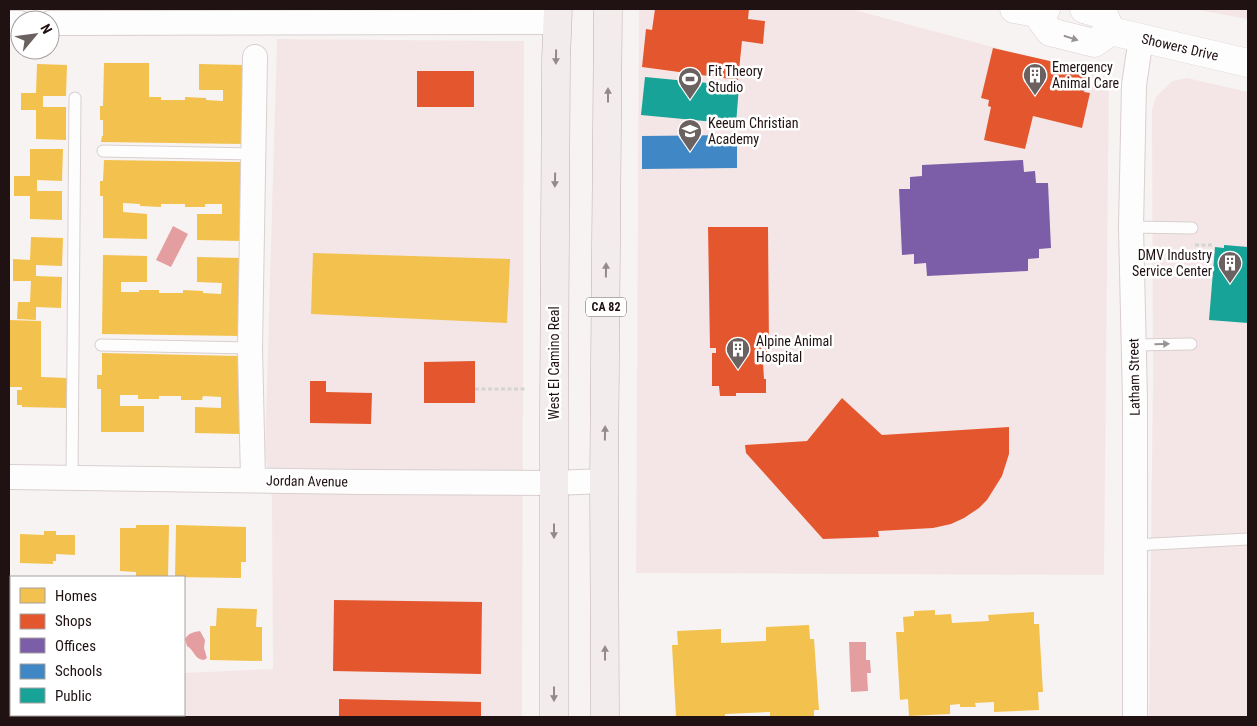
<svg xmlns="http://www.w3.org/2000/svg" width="1257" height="726" font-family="'Roboto Condensed',sans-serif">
	<rect width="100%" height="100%" fill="#f8f3f3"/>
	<g fill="#f4e6e6">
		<path d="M639,9H851L1109,78L1104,575L636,573Z"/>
		<path d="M1193,9H1248V19Z"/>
		<path d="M277,39L524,41L522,717H97V715H184V673L273,669L272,499L265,452Z"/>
		<path d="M1187,78L1248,92V717H1149L1153,380L1152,109L1156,97L1172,81Z"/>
	</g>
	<g fill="#e59ea0">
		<path d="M173,226L188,234L171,267L156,260Z"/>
		<path d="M200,631L205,640L204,648L207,658L204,660C195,660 195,651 187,646L185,639C189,633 193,632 200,631Z"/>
		<path d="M849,642H866V660H870L871,673H867L868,691L851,692Z"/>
	</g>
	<g fill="#f2c14e">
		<path d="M104,63H149V97H161V100H185V97L206,98V100L223,101V90H199V64L243,65L242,106H245V122H242L243,144L101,142L102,136H103V120H100V106H103Z"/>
		<path d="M37,64L67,65L66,96H43V107H66V140L36,139V110H21V93H36Z"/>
		<path d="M30,149H63L62,181L37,180V191H62V220L30,219V196H14V176H30Z"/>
		<path d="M104,160L242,162L241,241L197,240V214H222V204H205V207H185V204H161V207L140,206V204L123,203V212L147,214V239L103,238V196H100V181H103Z"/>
		<path d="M31,237L63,238L62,266L36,265V276L62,277L61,308L36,307V320L17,319L18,302H30L31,281H13V259L30,260Z"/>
		<path d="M313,253L510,259L507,323L311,314Z"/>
		<path d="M103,255L147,256V282H121V292H139V290H159V293H183V290L203,291V293L221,294L222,283L197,282V257L241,258L240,336L102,334Z"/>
		<path d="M9,320L41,321V377L67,378V408L22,407V405H17V390H22V387H9Z"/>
		<path d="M102,353L240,356L243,390H239V434L195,433V407L221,408V397L203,396L202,400H181V396H159V399H138V395H120V406H144V432H101V389H97V375H102Z"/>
		<path d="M136,525H169L168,577H136V572L120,571V528H136Z"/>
		<path d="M176,525L246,527V562H241V578L175,577Z"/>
		<path d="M44,531H56V535H75V555L56,554V561H53V564L20,563V534L44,535Z"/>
		<path d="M217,608L257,609L256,627H262V661L210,660V626H216Z"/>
		<path d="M935,610V615L951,614L952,623L989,621L988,615L1034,612V624H1039L1043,692H1038L1039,710L994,712V702L975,703L976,707H960V704L950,705V714L909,716L908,699L900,700L896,632H904L903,617L914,616V611Z"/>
		<path d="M809,625L810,639H814L819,710H814V717H770V712L725,714V717H676L672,645H678L677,631L721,629V643L766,641V627Z"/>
	</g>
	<g fill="#e4572e">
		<path d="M655,9H749L748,19L765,21L763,44L742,41L738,80L642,67L646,29L652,30Z"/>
		<path d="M993,48L1089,70L1084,92L1090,93L1082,128L1033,116L1025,149L984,140L991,107L988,106L989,100L981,98Z"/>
		<rect x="417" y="71" width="57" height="36"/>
		<path d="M708,227H768L769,347H767V362H763L764,379H766V393H736V396H720L719,386H712V353H716V348H710Z"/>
		<path d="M475,361V403H424V362Z"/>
		<path d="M310,381H326V392L372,393L371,424L310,423Z"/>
		<path d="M842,398L882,435L1009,427V454L1002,476L987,500L979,508L964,518L951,524L933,528L878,531L879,537L823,539L746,453L745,445L807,441Z"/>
		<path d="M334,600L482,602L481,674L333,671Z"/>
		<path d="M339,699L481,702V717H339Z"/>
	</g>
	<path fill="#7b5ea7" d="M1023,160L1024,172L1035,171L1036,183H1048L1051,248L1039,249V258L1028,259V271L927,276L926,263L914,264V254L902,255L899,189H910V177L922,176V165Z"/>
	<path fill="#3f88c5" d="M737,135V168L642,169V136Z"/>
	<g fill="#17a398">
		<path d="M645,77L739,86L736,124L641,115Z"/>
		<path d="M1224,245L1248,247V323L1209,320L1215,247L1224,248Z"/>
	</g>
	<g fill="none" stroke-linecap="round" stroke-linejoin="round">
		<g stroke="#d9cfcf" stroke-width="13">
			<g id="service">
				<path d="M103,151L253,154"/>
				<path d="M1131,227L1192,228"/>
				<path d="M101,345L250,348"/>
				<path d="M1134,345L1191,344"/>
				<path d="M72,478L75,98"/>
				<path d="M1135,545L1248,539"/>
			</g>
		</g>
		<g stroke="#d9cfcf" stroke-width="26">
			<g id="minor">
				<path d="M9,23H20"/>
				<path d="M50,23L557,22"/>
				<path d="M9,477L362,482L554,483L604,481"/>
				<path d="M253,479L250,348L255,57"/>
				<path d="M1135,717V400L1131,227L1134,85L1141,38"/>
			</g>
		</g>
		<g stroke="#d9cfcf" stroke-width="29">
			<g id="tertiary">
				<path d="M1014,9L1036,13L1046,9"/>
				<path d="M1084,9L1104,15L1111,31"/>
				<path d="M1036,13L1050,32L1094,43L1111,31L1248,63"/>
			</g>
		</g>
		<g stroke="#bdafaf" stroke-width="29">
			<g id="primary">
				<path d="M554,717V413L556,59L558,9"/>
				<path d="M605,717L604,481L608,9"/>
			</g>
		</g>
		<g stroke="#d5d4d4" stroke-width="3" stroke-dasharray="4 2.5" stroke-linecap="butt">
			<path d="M1195,245H1212"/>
			<path d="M475,389H526"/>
		</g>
		<use href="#service" stroke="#fefdfd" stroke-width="11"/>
		<use href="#minor" stroke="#fefdfd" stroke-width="24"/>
		<use href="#tertiary" stroke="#fefdfd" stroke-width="28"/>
		<use href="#primary" stroke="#f3ecec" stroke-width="28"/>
	</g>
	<defs><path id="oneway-solid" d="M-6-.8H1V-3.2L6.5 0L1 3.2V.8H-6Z" transform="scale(1.25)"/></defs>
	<g fill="#9a9393">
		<use href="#oneway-solid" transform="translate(1071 38) rotate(17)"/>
		<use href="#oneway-solid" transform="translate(1162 344) rotate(-2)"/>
	</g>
	<g fill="#948a8a">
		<use href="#oneway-solid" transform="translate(556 57) rotate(91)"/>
		<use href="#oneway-solid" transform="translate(608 95) rotate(-90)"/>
		<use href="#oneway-solid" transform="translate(555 180) rotate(91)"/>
		<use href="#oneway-solid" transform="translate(606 270) rotate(-89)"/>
		<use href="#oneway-solid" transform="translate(605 433) rotate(-89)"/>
		<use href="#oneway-solid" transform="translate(554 531) rotate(90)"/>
		<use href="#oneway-solid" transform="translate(605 653) rotate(-90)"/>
		<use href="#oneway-solid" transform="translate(554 694) rotate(90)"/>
	</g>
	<defs>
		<g id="building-pin" transform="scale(1.25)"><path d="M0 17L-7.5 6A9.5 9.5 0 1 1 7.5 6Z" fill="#6c6161" stroke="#fff"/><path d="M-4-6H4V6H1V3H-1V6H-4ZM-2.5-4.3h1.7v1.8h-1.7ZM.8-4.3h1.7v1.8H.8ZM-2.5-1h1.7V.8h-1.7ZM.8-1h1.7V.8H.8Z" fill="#fff"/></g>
		<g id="stadium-pin" transform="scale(1.25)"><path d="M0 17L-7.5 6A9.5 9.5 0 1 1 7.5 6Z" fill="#6c6161" stroke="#fff"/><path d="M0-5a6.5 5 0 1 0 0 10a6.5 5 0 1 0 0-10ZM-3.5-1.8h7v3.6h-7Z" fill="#fff"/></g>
		<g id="school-pin" transform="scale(1.25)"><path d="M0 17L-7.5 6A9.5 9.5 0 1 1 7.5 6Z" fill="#6c6161" stroke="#fff"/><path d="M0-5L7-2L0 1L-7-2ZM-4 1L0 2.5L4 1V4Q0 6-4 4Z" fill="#fff"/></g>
	</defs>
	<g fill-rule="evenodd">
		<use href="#building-pin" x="1035" y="75"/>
		<use href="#stadium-pin" x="690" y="79"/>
		<use href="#school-pin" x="690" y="131"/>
		<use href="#building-pin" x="1230" y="263"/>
		<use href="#building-pin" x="738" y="349"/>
	</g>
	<g text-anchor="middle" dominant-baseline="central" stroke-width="5" stroke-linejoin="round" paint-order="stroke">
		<rect fill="#fff" stroke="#635959" stroke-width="1" x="586" y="297.5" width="40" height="19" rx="4"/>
		<g font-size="12" font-weight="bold" fill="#201212">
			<text x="606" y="307">CA 82</text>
		</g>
		<g font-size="14" fill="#201212" stroke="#fff">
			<text transform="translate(1180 47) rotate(13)">Showers Drive</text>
			<text transform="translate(554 363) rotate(-90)">West El Camino Real</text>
			<text transform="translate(1134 377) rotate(-91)">Latham Street</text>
			<text transform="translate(307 481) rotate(1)">Jordan Avenue</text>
		</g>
		<g font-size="14" fill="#201212" stroke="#fff" text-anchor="start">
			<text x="1052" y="67">Emergency<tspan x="1052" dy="16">Animal Care</tspan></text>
			<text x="708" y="71">Fit Theory<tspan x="708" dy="16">Studio</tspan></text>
			<text x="708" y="123">Keeum Christian<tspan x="708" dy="16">Academy</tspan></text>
			<text x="1212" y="255" text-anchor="end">DMV Industry<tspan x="1212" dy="16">Service Center</tspan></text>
			<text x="756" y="341">Alpine Animal<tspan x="756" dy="16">Hospital</tspan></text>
		</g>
	</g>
	<rect width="1257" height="726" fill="none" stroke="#201212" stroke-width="20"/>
	<rect x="10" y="576" width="175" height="140" fill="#ffffff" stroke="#a6a0a0"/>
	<rect x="20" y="588" width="25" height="15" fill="#f2c14e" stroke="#a6a0a0"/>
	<text x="55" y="601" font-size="15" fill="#201212">Homes</text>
	<rect x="20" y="614" width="25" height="15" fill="#e4572e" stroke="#a6a0a0"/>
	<text x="55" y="626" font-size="15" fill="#201212">Shops</text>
	<rect x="20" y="638" width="25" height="15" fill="#7b5ea7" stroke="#a6a0a0"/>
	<text x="55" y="651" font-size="15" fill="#201212">Offices</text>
	<rect x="20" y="664" width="25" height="15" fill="#3f88c5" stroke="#a6a0a0"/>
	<text x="55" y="676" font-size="15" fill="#201212">Schools</text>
	<rect x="20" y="688" width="25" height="15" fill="#17a398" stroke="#a6a0a0"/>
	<text x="55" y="701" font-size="15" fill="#201212">Public</text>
	<g transform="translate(35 35) rotate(61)"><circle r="24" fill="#ffffff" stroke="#a6a0a0"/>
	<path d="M0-4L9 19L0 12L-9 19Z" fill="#6c6161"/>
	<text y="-8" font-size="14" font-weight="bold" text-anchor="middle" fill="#201212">N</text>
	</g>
</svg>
